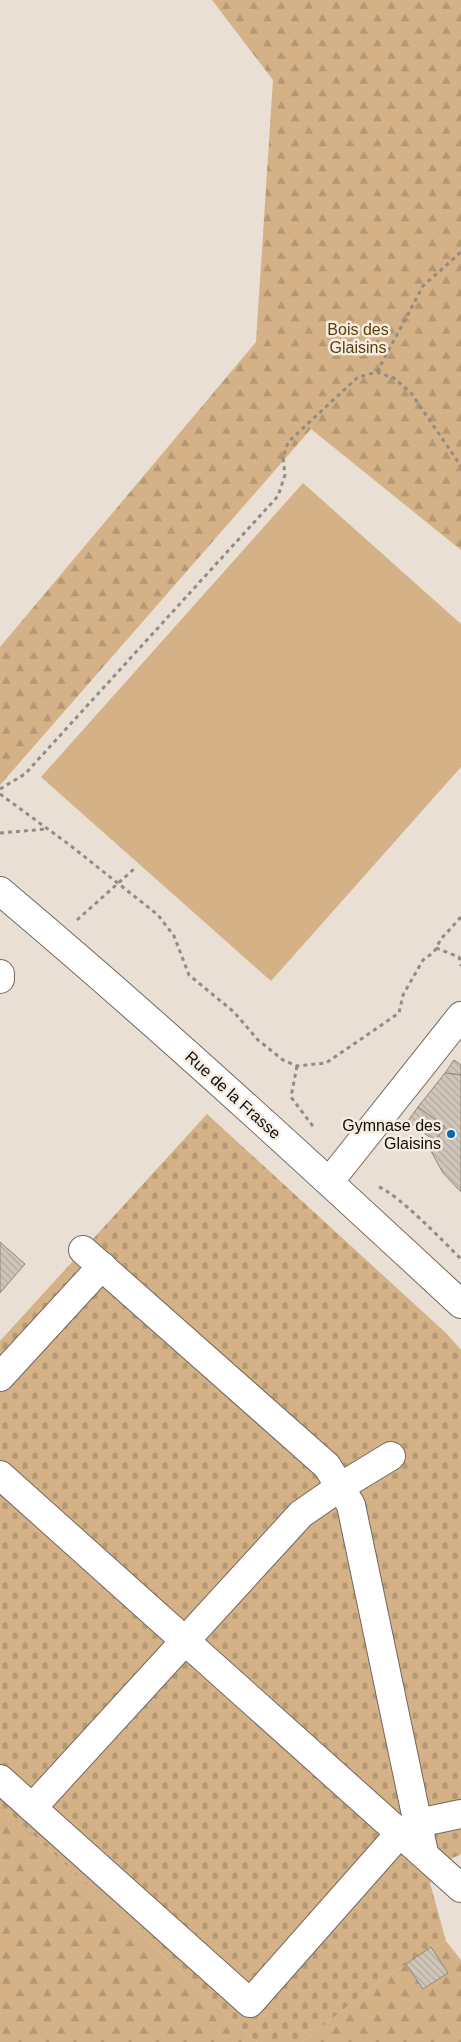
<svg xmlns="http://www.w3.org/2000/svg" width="461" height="2042" font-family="Arial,sans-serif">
	<defs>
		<pattern id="forest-firs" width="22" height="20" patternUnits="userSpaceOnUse" patternTransform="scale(1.25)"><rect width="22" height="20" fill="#d4b186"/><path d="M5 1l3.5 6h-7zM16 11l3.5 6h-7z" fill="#b59772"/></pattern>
		<pattern id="cemetery-stones" width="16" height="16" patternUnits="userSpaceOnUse" patternTransform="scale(1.25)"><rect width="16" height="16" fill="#d4b186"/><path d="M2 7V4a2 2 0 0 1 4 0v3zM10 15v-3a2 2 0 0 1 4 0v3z" fill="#b59772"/></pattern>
		<pattern id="building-back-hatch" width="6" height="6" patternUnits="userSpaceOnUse" patternTransform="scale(1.25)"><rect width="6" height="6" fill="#cfc6ba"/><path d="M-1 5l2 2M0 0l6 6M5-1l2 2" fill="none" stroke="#b1a99f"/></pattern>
	</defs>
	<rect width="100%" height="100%" fill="#e9dfd4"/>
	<g fill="url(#forest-firs)">
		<path d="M212,0H461V550L311,429L0,785V647L256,342L273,80Z"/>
		<path d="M0,1804L257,2042H0Z"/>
		<path d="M446,1941L461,1960V2042H302L384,1978Z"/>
	</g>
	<path fill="url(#cemetery-stones)" d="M207,1114L447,1334L461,1350V1853L460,1855L452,1858L430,1883L446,1941L384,1978L302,2042H257L0,1804V1341Z"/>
	<path fill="#d4b186" d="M303,483L461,624V767L271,981L41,777Z"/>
	<g fill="url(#building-back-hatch)" stroke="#90877c">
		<path d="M454,1060L461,1065V1075L445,1073Z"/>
		<path d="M445,1073L461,1075V1192L443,1173L426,1142L431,1146L445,1127L418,1107Z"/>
		<path d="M418,1107L445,1127L435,1141L408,1121Z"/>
		<path d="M0,1242L25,1264L0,1293Z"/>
		<path d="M431,1947L448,1973L423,1989L406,1964Z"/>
	</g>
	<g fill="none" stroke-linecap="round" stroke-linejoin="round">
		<g stroke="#71685e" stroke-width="30">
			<g id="minor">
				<path d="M0,891C158,1024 310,1164 461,1304"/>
				<path d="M0,974V979"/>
				<path d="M329,1182L461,1016"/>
				<path d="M83,1250L327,1466L351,1505L424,1853"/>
				<path d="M0,1377L102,1266"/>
				<path d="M0,1475L461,1888"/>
				<path d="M0,1779L250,2003L401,1832"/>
				<path d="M32,1808L301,1514L340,1487L391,1456"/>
				<path d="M418,1823L461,1814"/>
			</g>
		</g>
		<g stroke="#938c84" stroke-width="3" stroke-dasharray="4 4" stroke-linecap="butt">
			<path d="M377,372L423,286L461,252"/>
			<path d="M0,789L25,774L278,496L285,475L283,458L288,442L358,377L377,372L394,378L411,393L461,466"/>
			<path d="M0,794L71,846L158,915L174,936L189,975L234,1012L258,1040L283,1060L297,1066L326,1063L399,1013L403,995L423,960L434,952L441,939L461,917"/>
			<path d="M0,833L47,829"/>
			<path d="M77,920L134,869"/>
			<path d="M436,948L459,957L461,966"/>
			<path d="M297,1066L291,1097L315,1129"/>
			<path d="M379,1187C399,1195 444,1242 461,1259"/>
		</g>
		<use href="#minor" stroke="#fff" stroke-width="28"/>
	</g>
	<circle fill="#0b65b3" stroke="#f6ece1" stroke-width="2" cx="451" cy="1134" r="5"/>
	<g text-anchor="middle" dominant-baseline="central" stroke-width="5" stroke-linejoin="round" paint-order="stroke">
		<g font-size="16" fill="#5f3d0a" stroke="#f6ece1">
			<text x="358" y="329">Bois des<tspan x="358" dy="18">Glaisins</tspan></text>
		</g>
		<g font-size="16" fill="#100c09" stroke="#f6ece1">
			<text transform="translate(233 1095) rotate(42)">Rue de la Frasse</text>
		</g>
		<g font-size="16" fill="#100c09" stroke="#f6ece1" text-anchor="end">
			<text x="441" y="1125">Gymnase des<tspan x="441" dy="18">Glaisins</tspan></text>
		</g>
	</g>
</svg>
